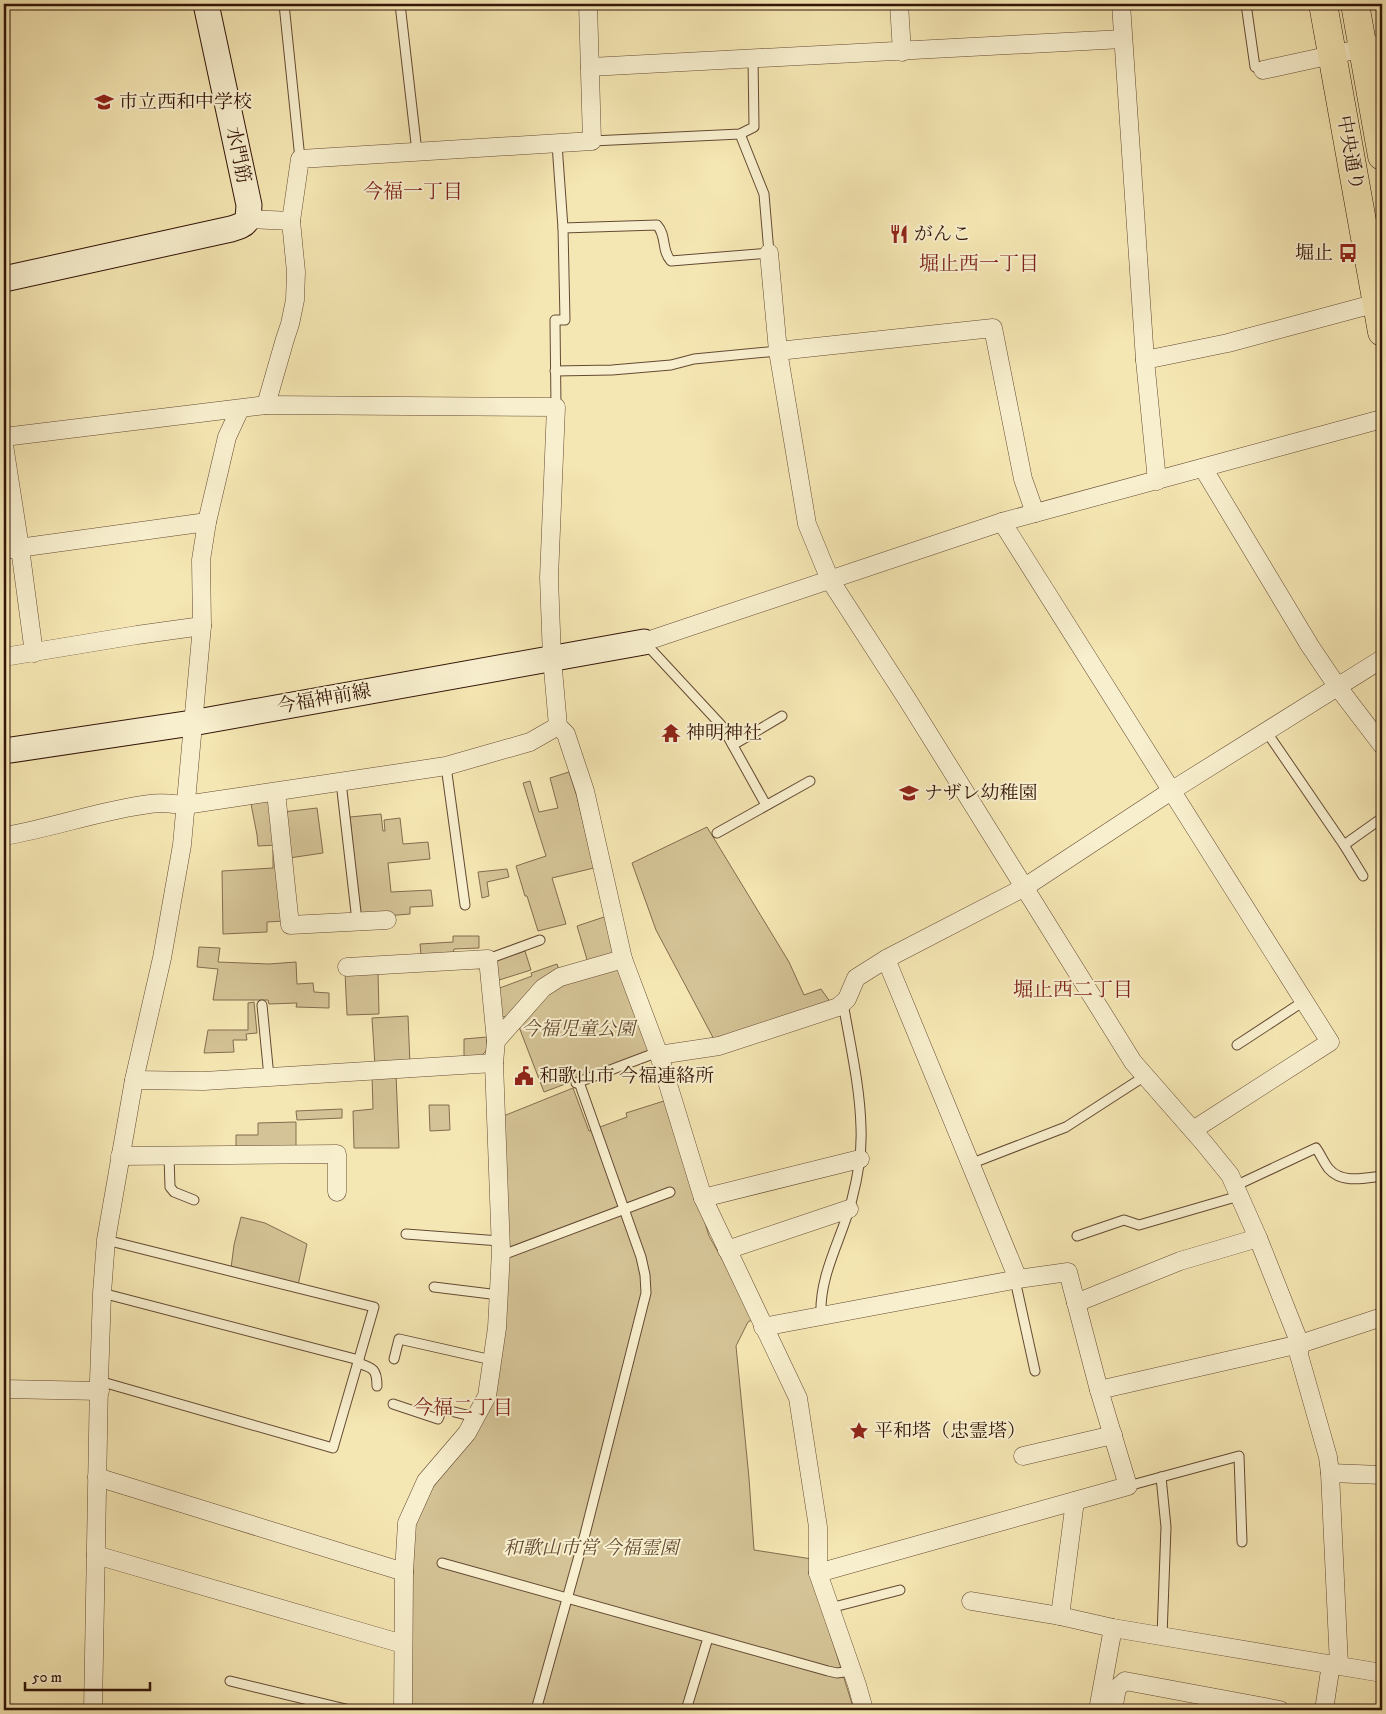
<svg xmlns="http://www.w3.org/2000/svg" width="1386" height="1714" font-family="'IM FELL DW Pica','Noto Serif JP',serif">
	<rect width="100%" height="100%" fill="#f5e7b3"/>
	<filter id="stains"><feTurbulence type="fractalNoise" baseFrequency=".004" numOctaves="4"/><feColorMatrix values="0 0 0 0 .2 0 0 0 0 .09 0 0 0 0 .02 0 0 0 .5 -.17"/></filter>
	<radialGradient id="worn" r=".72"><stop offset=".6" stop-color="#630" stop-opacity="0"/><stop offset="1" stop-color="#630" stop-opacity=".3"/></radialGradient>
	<g fill="#d4c396" stroke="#846c4f">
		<path d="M569,772L577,797L594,868L552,878L566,924L538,931L527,896H525L516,866L546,856L523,783L530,781L539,812L558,808L550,778Z"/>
		<path d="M266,801L272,805L277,845L258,846L257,835L251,804Z"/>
		<path d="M317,808L323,853L289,858L283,812Z"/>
		<path d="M381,814L383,831H385L384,820L400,818L403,844L428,842L430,859L388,863L391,892L431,890L433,906L410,907V914L360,918L350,817Z"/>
		<path d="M707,827L789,962L804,995L821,989L831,1003L717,1045L656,930L632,863Z"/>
		<path d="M278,849L285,921L267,922V932L223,934L222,871L273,868V850Z"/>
		<path d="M507,869L509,877L487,882L489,896L482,898L478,872Z"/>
		<path d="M607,916L617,953L588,963L577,926Z"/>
		<path d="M453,936H479V948L454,949L453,954L421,955L420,944L453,942Z"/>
		<path d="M199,947L220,948L218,962L269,964L296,962L297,984L313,983L314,992L329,993V1008L296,1007L297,1003L269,1004L268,1000H213L218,969L197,967Z"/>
		<path d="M525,951L531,970L496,981L494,962Z"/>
		<path d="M557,964L560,973L509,1018L501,1016L497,989L532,976L531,973Z"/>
		<path d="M621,968L651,1052L544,1092L519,1027L548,987Z"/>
		<path d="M378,972L379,1014L347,1015L345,973Z"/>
		<path d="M254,1002L257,1033L246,1034L247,1040H233L234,1052L204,1053L208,1030H248V1003Z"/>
		<path d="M408,1016L410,1064L375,1066L372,1018Z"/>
		<path d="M487,1037V1050L479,1058H464V1039Z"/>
		<path d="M396,1074L399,1148H354L353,1111L373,1109L372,1075Z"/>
		<path d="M573,1088L589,1131L627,1117L626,1113L667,1100L709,1236L730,1273L752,1320L748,1322L736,1346L749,1478L754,1550L812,1559L817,1592L854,1710H408L409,1592L416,1517L433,1487L471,1438L495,1374L501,1117Z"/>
		<path d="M429,1105H449L450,1130L430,1131Z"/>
		<path d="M342,1109V1118L297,1120L296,1111Z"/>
		<path d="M296,1122V1149L236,1151V1135H258V1123Z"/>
		<path d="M241,1217L265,1223L307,1244L298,1285L231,1268L234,1245Z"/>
	</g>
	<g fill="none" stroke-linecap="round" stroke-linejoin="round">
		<g stroke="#644a33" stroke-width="11">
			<g id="lane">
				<path d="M284,4L300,159"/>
				<path d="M400,4L417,152"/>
				<path d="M1246,4L1255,67L1263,70"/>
				<path d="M592,141L740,134L754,127L753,58"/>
				<path d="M563,228L657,225C667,236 661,250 671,261L769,253L764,194L740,134"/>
				<path d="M555,371L612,370L671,365L694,359L778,351"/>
				<path d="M556,407L555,320H565L563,228L557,144"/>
				<path d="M646,644L722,726L766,805"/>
				<path d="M1266,731L1344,845L1382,818"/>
				<path d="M733,745L782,716"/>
				<path d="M446,766L465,905"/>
				<path d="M341,782L357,921"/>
				<path d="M717,833L810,781"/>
				<path d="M1344,845L1363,876"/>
				<path d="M488,959L540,940"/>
				<path d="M262,1005L269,1077"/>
				<path d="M1237,1045L1304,1001"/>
				<path d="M576,1083L658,1052"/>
				<path d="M169,1156L170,1187L174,1192L194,1200"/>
				<path d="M970,1164L1066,1127L1145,1076"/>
				<path d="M1235,1186L1316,1148C1321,1155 1324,1163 1329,1169C1342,1184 1365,1178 1382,1176"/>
				<path d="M406,1234L500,1241"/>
				<path d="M1077,1236L1124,1220L1139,1225L1239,1196"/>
				<path d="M500,1256L670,1192"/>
				<path d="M1015,1280L1035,1371"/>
				<path d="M434,1287L499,1295"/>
				<path d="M102,1293L359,1360"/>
				<path d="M821,1316C819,1274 842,1239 852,1199C858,1176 862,1151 861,1128C860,1086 850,1044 843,1003"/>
				<path d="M394,1359L399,1339L492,1360"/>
				<path d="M358,1363C373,1368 377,1369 377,1386"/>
				<path d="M99,1381L333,1448L374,1307L106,1240"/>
				<path d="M393,1404L438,1419L442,1409L475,1417"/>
				<path d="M1161,1477L1166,1527L1162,1636"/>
				<path d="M1128,1486L1239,1456L1242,1542"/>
				<path d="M442,1563L828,1671L837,1673L852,1671"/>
				<path d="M830,1608L900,1590"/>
				<path d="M230,1681L350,1710"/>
				<path d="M536,1710L584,1538L646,1293L645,1275L641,1257L579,1082"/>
				<path d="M686,1710L708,1638"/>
			</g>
		</g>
		<g stroke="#644a33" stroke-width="19">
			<g id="street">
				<path d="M899,4L902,52"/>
				<path d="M1121,4L1145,360L1157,481"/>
				<path d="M590,67L1123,39"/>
				<path d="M1263,70L1382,44"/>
				<path d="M248,219L291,221"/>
				<path d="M769,253L778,351L807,524L830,580L907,699L1133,1062L1204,1143L1230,1175L1258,1238L1300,1344L1299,1355L1328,1457L1330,1473L1339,1665"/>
				<path d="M778,351L993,328L1023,479L1035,513"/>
				<path d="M1145,360L1228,343L1377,303"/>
				<path d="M266,405L285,339L290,324L295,300L296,272L291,221L300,159L592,141L588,4"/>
				<path d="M4,437L266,405L556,407L549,578L552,658L558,726L566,734L585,791L623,959L659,1055L703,1198L798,1398L818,1527V1573L857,1685L864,1710"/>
				<path d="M4,445L20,548L34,653"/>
				<path d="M1203,468L1310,646L1337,686L1382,745"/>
				<path d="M1002,522L1330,1042L1193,1130"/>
				<path d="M4,550L207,522"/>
				<path d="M644,642L1002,522L1382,419"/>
				<path d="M4,657L137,635L202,626"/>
				<path d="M276,792L290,925L387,920"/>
				<path d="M4,836C53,828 101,810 150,804C161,802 174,804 185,805L446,766L530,742L558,726"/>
				<path d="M347,967L488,959L496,1041"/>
				<path d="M659,1055L719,1046L838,1007L847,999L856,978L886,959L1025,887L1171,791L1382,659"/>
				<path d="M134,1080L204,1081L494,1063"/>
				<path d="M120,1156L337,1154V1192"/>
				<path d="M703,1198L860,1159"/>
				<path d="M727,1250L849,1209"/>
				<path d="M1076,1303L1180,1261L1258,1238"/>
				<path d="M763,1327L1018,1279"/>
				<path d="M4,1389L100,1391"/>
				<path d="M1099,1390L1300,1344L1382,1317"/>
				<path d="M1023,1456L1113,1435"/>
				<path d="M1330,1473L1382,1475"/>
				<path d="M97,1477L404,1572"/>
				<path d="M1075,1501L1060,1616L1113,1628L1382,1673"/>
				<path d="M96,1555L403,1644"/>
				<path d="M818,1573L1128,1486L1099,1390L1068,1272L1018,1279L886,959"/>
				<path d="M971,1601L1060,1616"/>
				<path d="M93,1710L99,1381L102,1293L106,1240L134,1080L162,958L182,845L202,626L201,560L207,522L227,437L240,409"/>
				<path d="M403,1710L404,1572L407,1523L426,1481L467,1433L487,1396L497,1328L501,1251L494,1063L496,1041L543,988L560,977L623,959"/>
				<path d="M1098,1710L1113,1628"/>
				<path d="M1113,1710L1117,1688L1125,1681L1280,1710"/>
				<path d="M1324,1710L1331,1664"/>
			</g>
		</g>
		<g stroke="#331508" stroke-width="27">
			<g id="secondary">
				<path d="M4,279L231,229C248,224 248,222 249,205L206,4"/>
				<path d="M4,751L192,723L644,642"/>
			</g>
		</g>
		<g stroke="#331508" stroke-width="29">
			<g id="highway">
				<path d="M1323,4L1382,332"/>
				<path d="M1355,4L1382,156"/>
			</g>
		</g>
		<use href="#lane" stroke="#f8efce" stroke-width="9"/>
		<use href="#street" stroke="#f8efce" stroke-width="18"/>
		<use href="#secondary" stroke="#f8efce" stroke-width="25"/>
		<use href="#highway" stroke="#f5e7b3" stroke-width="28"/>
	</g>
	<defs>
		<g id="school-bare" transform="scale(1.5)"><path d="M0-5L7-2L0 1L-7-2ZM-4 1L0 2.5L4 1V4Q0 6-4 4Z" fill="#8f2418" stroke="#f8efce" stroke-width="2.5" paint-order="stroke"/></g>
		<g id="restaurant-bare" transform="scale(1.5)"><path d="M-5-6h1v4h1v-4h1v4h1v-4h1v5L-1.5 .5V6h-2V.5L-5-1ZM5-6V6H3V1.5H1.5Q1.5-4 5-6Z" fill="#8f2418" stroke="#f8efce" stroke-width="2.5" paint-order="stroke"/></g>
		<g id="bus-bare" transform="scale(1.5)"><path d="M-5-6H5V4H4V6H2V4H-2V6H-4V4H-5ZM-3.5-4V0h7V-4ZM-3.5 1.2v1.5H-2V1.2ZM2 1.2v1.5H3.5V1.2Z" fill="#8f2418" stroke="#f8efce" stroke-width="2.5" paint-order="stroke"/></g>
		<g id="temple-bare" transform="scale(1.5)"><path d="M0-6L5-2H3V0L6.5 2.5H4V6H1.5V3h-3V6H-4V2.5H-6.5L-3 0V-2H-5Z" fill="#8f2418" stroke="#f8efce" stroke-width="2.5" paint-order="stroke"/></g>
		<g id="civic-bare" transform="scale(1.5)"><path d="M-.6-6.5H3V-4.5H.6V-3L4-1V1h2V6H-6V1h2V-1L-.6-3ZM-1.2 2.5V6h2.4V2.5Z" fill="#8f2418" stroke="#f8efce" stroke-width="2.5" paint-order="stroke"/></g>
		<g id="sight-bare" transform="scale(1.5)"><path d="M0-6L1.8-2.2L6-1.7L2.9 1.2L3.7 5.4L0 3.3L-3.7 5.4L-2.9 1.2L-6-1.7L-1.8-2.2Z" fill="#8f2418" stroke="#f8efce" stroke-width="2.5" paint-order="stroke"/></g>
	</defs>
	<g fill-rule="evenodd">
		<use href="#school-bare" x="104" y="102"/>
		<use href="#restaurant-bare" x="899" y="234"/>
		<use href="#bus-bare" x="1348" y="253"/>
		<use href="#temple-bare" x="671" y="733"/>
		<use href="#school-bare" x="909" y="793"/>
		<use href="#civic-bare" x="524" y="1076"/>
		<use href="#sight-bare" x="859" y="1431"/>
	</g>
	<g text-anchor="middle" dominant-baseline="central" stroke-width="4" stroke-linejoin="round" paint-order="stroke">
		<g font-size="19" fill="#331508" stroke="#f8efce" text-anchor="start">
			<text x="119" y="102">市立西和中学校</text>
			<text x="914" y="234">がんこ</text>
			<text x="1333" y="253" text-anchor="end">堀止</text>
			<text x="686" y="733">神明神社</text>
			<text x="924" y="793">ナザレ幼稚園</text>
			<text x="539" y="1076">和歌山市 今福連絡所</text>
			<text x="874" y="1431">平和塔（忠霊塔）</text>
		</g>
		<g font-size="19" fill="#331508" stroke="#f8efce">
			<text transform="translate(1350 153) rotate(80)">中央通り</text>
			<text transform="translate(238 155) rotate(78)">水門筋</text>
			<text transform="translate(324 699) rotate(-10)">今福神前線</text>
		</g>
		<g font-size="19" font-style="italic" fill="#634933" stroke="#f8efce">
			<text x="578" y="1029">今福児童公園</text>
			<text x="591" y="1548">和歌山市営 今福霊園</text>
		</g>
		<g font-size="20" fill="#7a1f14" stroke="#f8efce">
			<text x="413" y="192">今福一丁目</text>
			<text x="979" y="264">堀止西一丁目</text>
			<text x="1073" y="990">堀止西二丁目</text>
			<text x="463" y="1408">今福二丁目</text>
		</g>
	</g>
	<rect width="1386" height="1714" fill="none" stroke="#f5e7b3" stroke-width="20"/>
	<rect x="5" y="5" width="1376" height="1704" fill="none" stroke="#331508" stroke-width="2.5"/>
	<rect x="10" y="10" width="1366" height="1694" fill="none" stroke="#331508"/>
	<path d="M25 1682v8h125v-8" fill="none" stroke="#331508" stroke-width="2.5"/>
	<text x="32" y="1682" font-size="15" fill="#331508" stroke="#f8efce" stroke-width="4" paint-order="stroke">50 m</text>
	<rect width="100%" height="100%" filter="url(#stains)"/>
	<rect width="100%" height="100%" fill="url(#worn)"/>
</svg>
